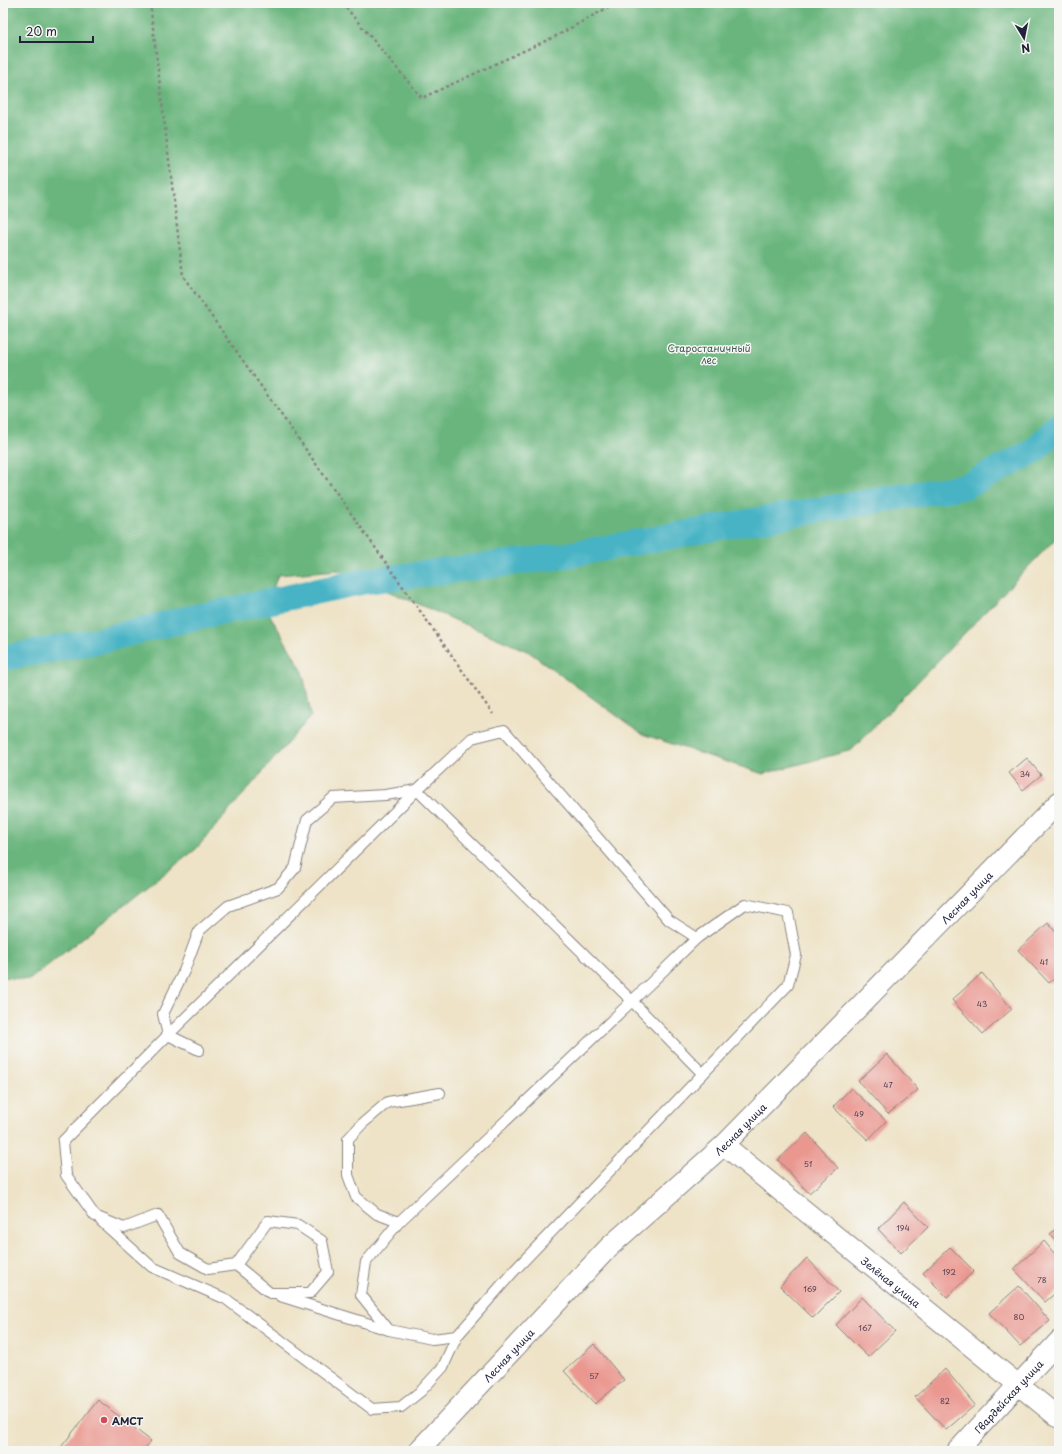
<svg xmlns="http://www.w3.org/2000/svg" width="1062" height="1454" font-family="'Playpen Sans',sans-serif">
	<rect width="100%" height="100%" fill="#f6f6f2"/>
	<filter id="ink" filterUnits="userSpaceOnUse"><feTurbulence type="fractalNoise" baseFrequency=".025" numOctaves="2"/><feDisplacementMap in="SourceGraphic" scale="8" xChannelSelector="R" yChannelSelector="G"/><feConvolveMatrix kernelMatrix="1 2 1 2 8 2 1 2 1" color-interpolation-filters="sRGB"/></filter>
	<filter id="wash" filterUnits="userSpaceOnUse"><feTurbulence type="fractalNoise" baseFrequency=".012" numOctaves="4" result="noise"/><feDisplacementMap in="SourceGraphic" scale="16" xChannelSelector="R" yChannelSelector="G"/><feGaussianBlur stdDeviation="0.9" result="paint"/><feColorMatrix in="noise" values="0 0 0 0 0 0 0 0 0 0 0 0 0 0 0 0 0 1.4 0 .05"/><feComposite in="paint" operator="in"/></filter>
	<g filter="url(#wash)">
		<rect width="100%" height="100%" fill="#eee3c7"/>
		<path fill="#69b57d" stroke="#466c5c" d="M3,3H1059V535L852,750L763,774L642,734L529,652L339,570L278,575L266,608L303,672L311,716L196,849L29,980L3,977Z"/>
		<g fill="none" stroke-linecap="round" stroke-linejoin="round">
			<path stroke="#47b3c4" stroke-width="26" d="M3,658L97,641L191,618L365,581L556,557L770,518L966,486L1034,451L1059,425"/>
		</g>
		<g id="blocks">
			<g fill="#ea9790">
				<path d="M1027,758L1041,775L1023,790L1009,773Z"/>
				<path d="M1048,923L1059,936V975L1049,983L1018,950Z"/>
				<path d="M982,973L1012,1009L983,1034L952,1000Z"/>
				<path d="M887,1054L918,1090L888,1114L858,1081Z"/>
				<path d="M851,1088L886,1121L868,1140L833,1107Z"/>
				<path d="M807,1133L838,1168L809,1193L778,1160Z"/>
				<path d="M904,1202L928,1227L901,1253L878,1229Z"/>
				<path d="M1059,1226V1244L1050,1234Z"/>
				<path d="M1044,1241L1059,1259V1290L1045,1302L1014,1269Z"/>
				<path d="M950,1247L974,1271L947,1297L923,1273Z"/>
				<path d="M807,1258L839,1292L813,1318L780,1286Z"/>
				<path d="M1019,1286L1050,1321L1020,1346L989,1313Z"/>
				<path d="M862,1297L895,1331L868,1357L836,1325Z"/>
				<path d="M594,1344L624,1380L595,1404L564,1371Z"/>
				<path d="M945,1369L975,1405L946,1430L915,1397Z"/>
				<path d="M98,1400L151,1441L143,1451H58Z"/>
			</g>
		</g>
	</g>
	<g filter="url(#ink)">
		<use href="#blocks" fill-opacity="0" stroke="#888281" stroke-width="1"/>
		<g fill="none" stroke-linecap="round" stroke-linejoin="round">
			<g stroke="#888281" stroke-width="12">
				<g id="service">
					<path d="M745,904L788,913L796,955L788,985L512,1273L457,1336L432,1339L389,1330L361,1295L366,1262L399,1222L632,1001L697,938Z"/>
					<path d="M199,1050L168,1035L163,1014L184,971L199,931L228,906L278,888L295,868L307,820L333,798L385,795L417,790L632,1001L703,1074"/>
					<path d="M101,1221L152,1267L226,1299L372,1409L401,1407L421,1391L443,1367L457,1336"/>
					<path d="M399,1222L377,1214L356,1197L348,1175V1139L362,1124L388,1102L440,1093"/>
					<path d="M236,1265L270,1293H310L328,1272L322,1241L298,1225L268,1221L236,1265L208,1269L180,1253L158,1215L124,1228L95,1216L66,1175L63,1141L168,1035L417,790L472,738L504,730L669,920L697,938"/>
					<path d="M280,1296L389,1330"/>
				</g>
			</g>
			<g stroke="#888281" stroke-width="22">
				<g id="minor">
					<path id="s1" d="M724,1145L1059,1418"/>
					<path id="s2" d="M418,1451L609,1247L724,1145L1059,802"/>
					<path id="s3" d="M957,1451L1059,1341"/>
				</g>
			</g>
			<g stroke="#888281" stroke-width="2.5" stroke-dasharray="3 3" stroke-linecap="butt">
				<path d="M150,3L183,276L493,714"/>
				<path d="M342,3L422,98L556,36L616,3"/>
			</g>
			<use href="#service" stroke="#fff" stroke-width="10"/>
			<use href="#minor" stroke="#fff" stroke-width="20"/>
		</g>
	</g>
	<circle fill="#d1495b" stroke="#f6f6f2" stroke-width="1.5" cx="104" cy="1420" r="4"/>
	<g text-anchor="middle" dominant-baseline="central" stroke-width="3" stroke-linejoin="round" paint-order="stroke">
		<g font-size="8" fill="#543f50">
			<text x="1025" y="774">34</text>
			<text x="1044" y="962">41</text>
			<text x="982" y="1004">43</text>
			<text x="888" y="1085">47</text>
			<text x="859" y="1114">49</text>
			<text x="808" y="1164">51</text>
			<text x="903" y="1228">194</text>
			<text x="949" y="1272">192</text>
			<text x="1042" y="1280">78</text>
			<text x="810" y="1289">169</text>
			<text x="1019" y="1317">80</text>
			<text x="865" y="1328">167</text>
			<text x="594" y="1376">57</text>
			<text x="945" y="1401">82</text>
		</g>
		<g font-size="10" fill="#3f5755" stroke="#f6f6f2">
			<text x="709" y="347">Старостаничный<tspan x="709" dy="12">лес</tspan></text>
		</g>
		<g font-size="10" fill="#22223b" stroke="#f6f6f2">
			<text stroke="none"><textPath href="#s2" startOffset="780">Лесная улица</textPath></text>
			<text stroke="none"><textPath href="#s2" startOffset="456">Лесная улица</textPath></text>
			<text stroke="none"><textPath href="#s1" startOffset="216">Зелёная улица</textPath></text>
			<text stroke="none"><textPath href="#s2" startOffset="132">Лесная улица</textPath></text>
			<text stroke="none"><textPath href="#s3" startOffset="75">Гвардейская улица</textPath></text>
		</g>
		<g font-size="10" font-weight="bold" fill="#22223b" stroke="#f6f6f2" text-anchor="start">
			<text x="112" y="1420">АМСТ</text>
		</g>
	</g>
	<rect width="1062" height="1454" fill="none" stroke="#f6f6f2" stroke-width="16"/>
	<g transform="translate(1024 38) rotate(170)" stroke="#f6f6f2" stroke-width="3" paint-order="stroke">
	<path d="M0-3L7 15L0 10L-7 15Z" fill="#22223b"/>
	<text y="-6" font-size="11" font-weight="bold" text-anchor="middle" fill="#22223b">N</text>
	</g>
	<path d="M20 36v6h73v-6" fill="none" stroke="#22223b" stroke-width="2"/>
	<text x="26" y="36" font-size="12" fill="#22223b" stroke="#f6f6f2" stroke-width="3" paint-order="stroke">20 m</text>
</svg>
